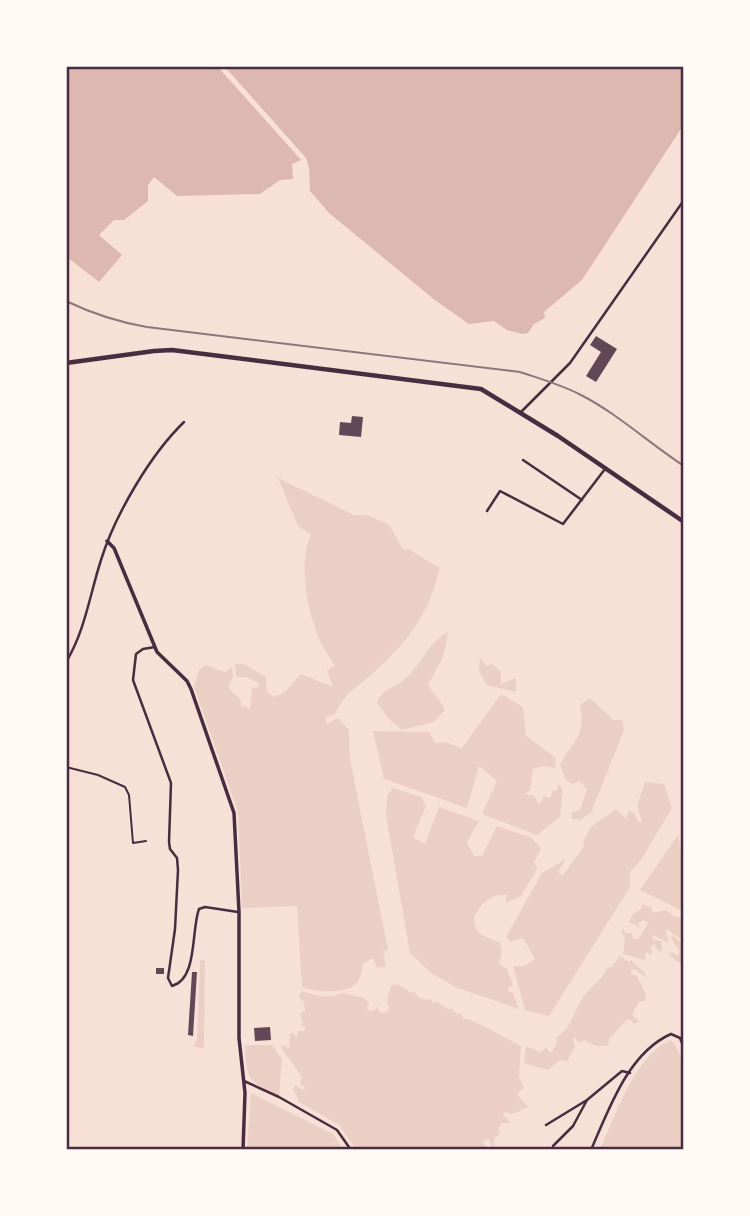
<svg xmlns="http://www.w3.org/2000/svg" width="750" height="1216" font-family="'Work Sans',sans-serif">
	<rect width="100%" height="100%" fill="#f7e1d7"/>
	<g fill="#ebcfc5">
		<path d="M278,478L354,515H368L389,525L403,549L410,550L440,568C427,618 409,640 371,675C354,690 346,692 335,714L326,717V724L338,718L349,730L350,759L388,950L383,951L386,966L377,968L373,958L363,964C362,971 361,980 355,985C343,994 315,992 302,987L297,906L242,908L238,812L194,687L199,670L205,665L225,672L232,667L233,678L228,685L230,690L241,700V707L246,706L250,710L252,687L256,689L260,684L247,677H236L235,664H244L266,677L267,692L274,697L285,692L301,674L333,687L327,670L335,665C311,638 295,567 311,535L298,526Z"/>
		<path d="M448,632L443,657L428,685C433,694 441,700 445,710L434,722L402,730L387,717L377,703C384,686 395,689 406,678C422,664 428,642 448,632Z"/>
		<path d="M480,658L487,666L492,664L501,672V684L516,678V692L487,685L479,671Z"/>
		<path d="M501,694L523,707L526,736L556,758L555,768L543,766L533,769L530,790L524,794L534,796L539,804L542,801L543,796L549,798L552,795L551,792L557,790L559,784L563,791L560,817L537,835L482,814L497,781L479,766L467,808L384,779L373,731L429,732L435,743L446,742L462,748Z"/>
		<path d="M590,698L613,720H622L624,730L591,813L580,820L572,819L571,813L580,810L587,789L579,781L573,784L566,780L560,765C574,739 586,737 580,705Z"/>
		<path d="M645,782L664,784L672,808L641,860L630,872V887L549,1016L525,1010L513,966H524L535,959L523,938L511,942L506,937L542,873L566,859L558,872L563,875L583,848L584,839L592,826L616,809L626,819L629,810L635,814L637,821L642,823L637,805Z"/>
		<path d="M393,788L421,797L426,806L413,837L425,844L439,807L479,821L467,842L474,856H482L497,826L532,838L541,849L534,862L537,869L521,896L506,903L507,895C491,893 481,904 474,917C474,936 486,936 500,943L502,951L499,964L507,969L513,985L508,988V991L513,993L519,1009L455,987L431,973L410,953L386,815L387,796Z"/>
		<path d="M678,835L683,861V884L682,886L683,911L640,890Z"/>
		<path d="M643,904L651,907L653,913L666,910L675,917H684L683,941L668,930H665L669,943L653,935L652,939L661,941L662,949L660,952L655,947V944L650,947L652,949L651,955L646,952L645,960L623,954L625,938L622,933L623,929L626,933H632L633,938L638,940L648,923L644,920L638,923L640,928L629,922L633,914L641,909Z"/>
		<path d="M672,935L683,944L682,972V965L669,955L672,952L677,955L680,952L671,938Z"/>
		<path d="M620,956L629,962L631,960L646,974L644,976L635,969L630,970L633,975L637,976L646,995L645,1001L639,1002L632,1015L639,1021L635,1024L629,1019C619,1024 618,1033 610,1037L608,1046H596L584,1040L578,1043L575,1037L573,1039L575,1047L567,1061L560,1060L548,1070L524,1063L526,1046L540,1052L546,1048L551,1053L557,1042L556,1038C569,1031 574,1013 581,1000C589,988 601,982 607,968L612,967Z"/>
		<path d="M205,960L204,1049L193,1046L197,1040L200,961Z"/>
		<path d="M398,984L412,993L415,992L418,997L427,1000L431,998L433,1003L436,1001L448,1009H452L457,1014L461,1013L463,1018C480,1022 503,1037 521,1046L519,1076L524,1088L517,1094L528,1107L513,1114L504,1112L503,1115L511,1123H502L498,1128L500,1134L494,1138L495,1145L492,1148L489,1139L484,1140V1144L490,1149H356L339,1125L299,1102L293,1088L296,1085L302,1090L306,1088L300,1083L302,1077L280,1046L282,1045L289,1048L290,1034L292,1033L297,1037L298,1031H305L306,1028L301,1025L303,1022L300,1014L305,1011L304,1002L298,996L302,991C313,995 331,1000 341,993L364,998L369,1003L367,1009L371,1011L376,1009V1006L381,1013L388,1012L390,1006L387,1005L388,993L390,992L391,986Z"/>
		<path d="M670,1040C692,1055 684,1124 683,1149H600C616,1115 634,1057 670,1040Z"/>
		<path d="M245,1045H272L282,1059L279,1097C249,1081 246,1081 245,1045Z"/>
		<path d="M251,1093L333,1134L343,1149H247Z"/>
	</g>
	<path fill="#dcb8b0" d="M66,67H683V126L582,280L544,312L545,318L534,324L528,333L522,334L507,330L494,321L469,324L436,301L329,213L310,191L309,168L306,158L292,164L293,179L280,180L260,194L177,196L154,177L148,185V201L124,220H114L99,235L122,255L99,282L67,257Z"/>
	<g fill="#f7e1d7">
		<path d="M218,67H225L306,158L301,160Z"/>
		<path d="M683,126L684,132L584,282L549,313L545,312L582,281Z"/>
	</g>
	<g fill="#644757">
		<path d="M596,336L617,349L596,382L586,376L601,352L590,345Z"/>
		<path d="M352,416L363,417L361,437L339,435L340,422L351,423Z"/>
		<rect x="156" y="968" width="8" height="6"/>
		<path d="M192,972H197L193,1036L188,1035Z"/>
		<path d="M270,1027L271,1040L255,1041L254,1028Z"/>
	</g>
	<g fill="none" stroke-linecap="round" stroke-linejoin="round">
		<path stroke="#4a2c40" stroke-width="2" d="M66,767L98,775L125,787L129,795L133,843L146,841"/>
		<g stroke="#4a2c40" stroke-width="2.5">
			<path d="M520,413L570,363L684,200"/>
			<path d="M523,460L582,500"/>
			<path d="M487,511L500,491L563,524L605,469"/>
			<path d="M155,647L143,649L136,654L133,680L171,783L169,842L170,849L177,858L178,870L175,929L168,978L172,986C198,979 191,930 199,909L205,907L238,912"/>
			<path d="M66,662C85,631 90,594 101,560C115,515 150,455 184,422"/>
			<path d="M244,1081L279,1097L337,1130L351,1150"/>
			<path d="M546,1125L587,1100"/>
			<path d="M553,1146L573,1126L587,1100L622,1071L630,1073"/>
			<path d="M591,1150C609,1109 628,1053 671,1034L680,1038L684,1048"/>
		</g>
		<path stroke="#4a2c40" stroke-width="3.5" d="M107,541L114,548L157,652L187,681L191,689L234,813L239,912V1038L245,1093L243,1150"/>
		<path stroke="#4a2c40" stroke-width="4.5" d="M66,363L154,351L172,350L481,389L558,436L684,522"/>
		<path stroke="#8f747c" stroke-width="2" d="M66,301C93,314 118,322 147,327L520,372C541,379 562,385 581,395C618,414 649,443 684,466"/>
	</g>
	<rect width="750" height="1216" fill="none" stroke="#fffaf5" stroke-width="136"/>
	<rect x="68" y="68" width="614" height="1080" fill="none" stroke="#4a2c40" stroke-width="2.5"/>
</svg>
